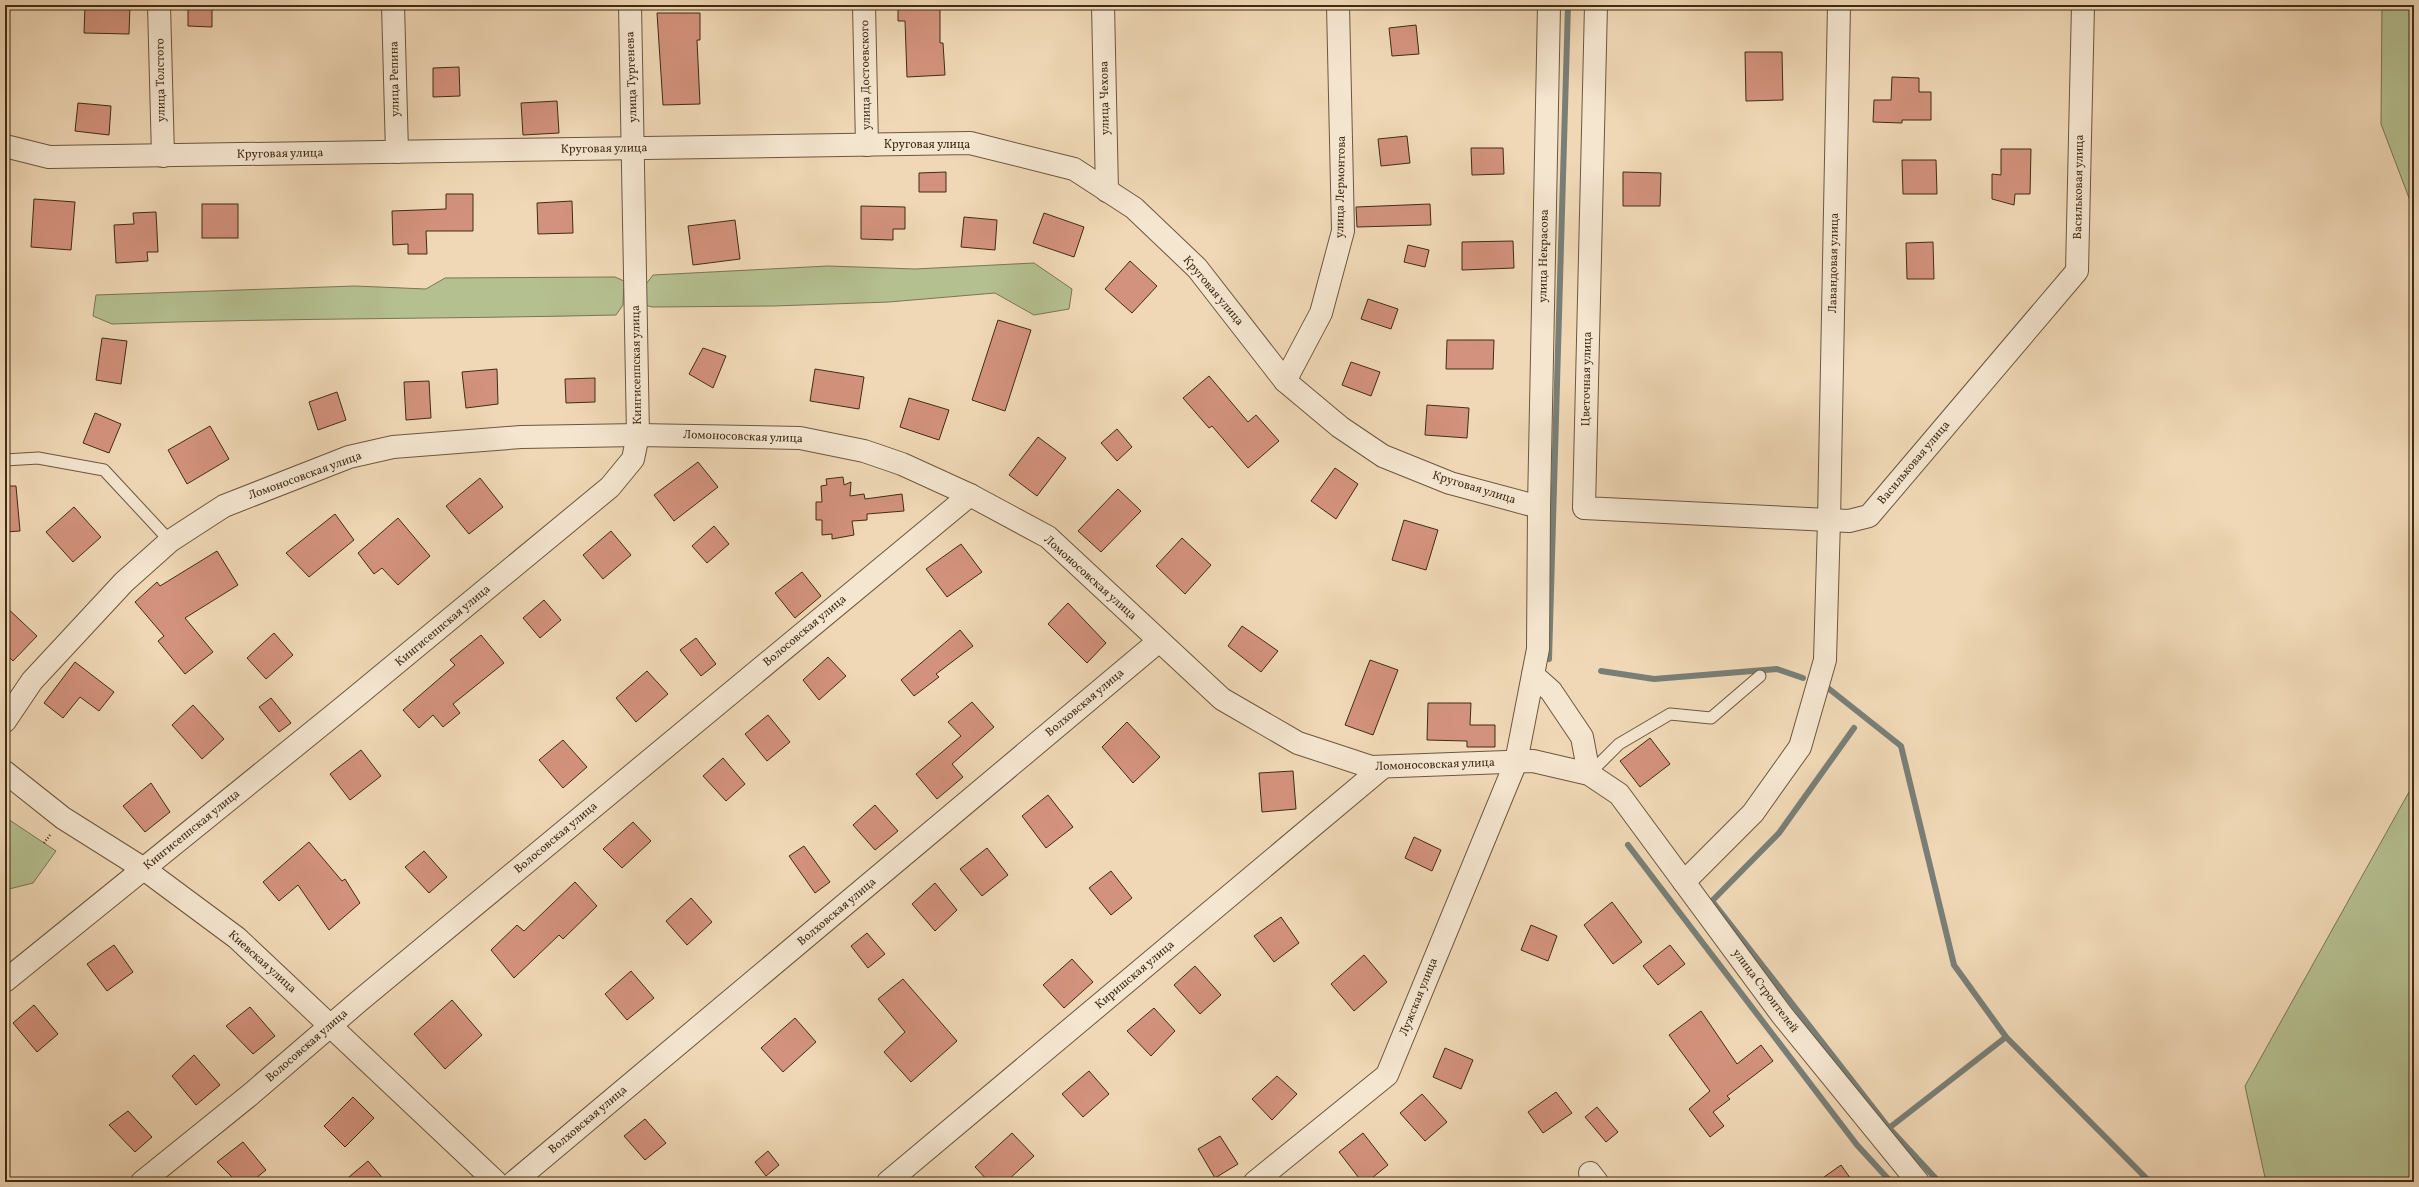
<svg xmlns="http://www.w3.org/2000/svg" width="2419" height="1187" font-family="Vollkorn,serif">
	<rect width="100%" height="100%" fill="#f0d8b6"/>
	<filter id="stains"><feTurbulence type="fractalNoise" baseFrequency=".005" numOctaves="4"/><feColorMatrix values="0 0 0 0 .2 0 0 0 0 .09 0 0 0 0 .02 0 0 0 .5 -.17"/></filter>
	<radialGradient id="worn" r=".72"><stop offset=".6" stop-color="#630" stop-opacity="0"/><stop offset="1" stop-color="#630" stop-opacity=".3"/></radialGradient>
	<g fill="#b5c091" stroke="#7a7653">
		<path d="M2382,5H2414V211L2381,124Z"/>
		<path d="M1034,263L1072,289L1069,309L1034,315L995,293L889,302L774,306L652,307L645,305L646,284L653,275L828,266L915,269Z"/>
		<path d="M615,277L624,281L623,305L616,315C448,319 280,318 112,324L93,316L96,295L355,286L426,289L445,278Z"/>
		<path d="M2414,783V1182H2266L2245,1086Z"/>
		<path d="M5,817L56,851L33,883L5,890Z"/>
	</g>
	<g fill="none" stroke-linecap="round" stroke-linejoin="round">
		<g stroke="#797f77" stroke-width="6">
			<path d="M1549,659L1568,5"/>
			<path d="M1601,671L1654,679L1777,669L1803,678"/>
			<path d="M1828,688L1901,746L1954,965L2006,1037L2150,1182"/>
			<path d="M1854,728L1779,833L1712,901L1889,1128L1939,1182"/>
			<path d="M1628,845L1857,1145L1891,1182"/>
			<path d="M1889,1128L2006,1037"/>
		</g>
	</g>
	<g fill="#d3927d" stroke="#402c15">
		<path d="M85,5H130L129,34L84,33Z"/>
		<path d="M188,5H212V27L188,26Z"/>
		<path d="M898,5H940V43H943L945,75L907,77L905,21H898Z"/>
		<path d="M657,13H700V40H697L700,104L663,105Z"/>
		<path d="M1416,25L1419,54L1392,56L1389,28Z"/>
		<path d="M1745,52H1782L1783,100L1746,101Z"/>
		<path d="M459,67L460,96L433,97V68Z"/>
		<path d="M1892,77L1919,78V92H1931V120H1902V123L1873,122L1874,100H1891Z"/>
		<path d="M557,101L559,133L523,135L521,103Z"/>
		<path d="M78,103L111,106L109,135L75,131Z"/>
		<path d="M1407,136L1410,163L1381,166L1378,139Z"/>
		<path d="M1471,148H1503L1504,174L1472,175Z"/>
		<path d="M2001,149H2031L2030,194H2015L2014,205L1992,199V174L2001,175Z"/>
		<path d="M1902,160H1936L1937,194H1903Z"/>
		<path d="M946,172V192H919V173Z"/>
		<path d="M1623,172L1661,173L1660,206H1623Z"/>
		<path d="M446,194H473V231H426L427,254H408V244L393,245L392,211L446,209Z"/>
		<path d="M34,199L75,202L71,250L31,247Z"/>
		<path d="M572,201L573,233L538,234L537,203Z"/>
		<rect x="202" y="204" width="36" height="34"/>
		<path d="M1430,204L1431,225L1357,227L1356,207Z"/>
		<path d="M861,206L905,207V229H893V240L861,239Z"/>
		<path d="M156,212L158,252H147L148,261L116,263L114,225L134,224L133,213Z"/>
		<path d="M1044,213L1084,227L1074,257L1033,243Z"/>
		<path d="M964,217L997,220L995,250L961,247Z"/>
		<path d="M735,220L740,259L693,265L688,226Z"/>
		<path d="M1513,241L1514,268L1462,270V242Z"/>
		<path d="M1933,242L1934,279H1907L1906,243Z"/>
		<path d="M1408,245L1429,250L1425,267L1404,262Z"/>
		<path d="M1130,261L1157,286L1132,313L1105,289Z"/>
		<path d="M1368,299L1398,309L1391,329L1361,319Z"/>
		<path d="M998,320L1031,330L1005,411L972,400Z"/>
		<path d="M102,338L127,341L121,384L96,380Z"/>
		<path d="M1447,340H1494L1493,369H1446Z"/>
		<path d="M703,348L726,356L713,388L689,374Z"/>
		<path d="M1351,362L1380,372L1371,396L1342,385Z"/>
		<path d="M497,369L498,404L466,408L462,372Z"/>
		<path d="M815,369L864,377L859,409L810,401Z"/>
		<path d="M1209,376L1248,422L1256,415L1279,441L1248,468L1212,426L1209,428L1183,398Z"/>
		<path d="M595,378V402L566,403L565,379Z"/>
		<path d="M429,381L431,418L406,420L404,382Z"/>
		<path d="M337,392L346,420L318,430L309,402Z"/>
		<path d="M909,398L949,410L939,440L900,427Z"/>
		<path d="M1427,405L1469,408L1467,438L1425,435Z"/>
		<path d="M95,413L121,424L109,453L83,443Z"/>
		<path d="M210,426L229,459L187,484L168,450Z"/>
		<path d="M1117,429L1132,447L1117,461L1101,443Z"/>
		<path d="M1038,437L1066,458L1037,496L1009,475Z"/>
		<path d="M698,462L718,487L674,521L654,495Z"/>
		<path d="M1335,468L1358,484L1336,519L1311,501Z"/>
		<path d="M843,477L844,485L851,482L850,496L864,494L865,499L902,494L904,511L867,514V520L852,521L854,535L832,539V534L822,535V520H816V502H822L821,486L827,485L826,479Z"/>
		<path d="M480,478L503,507L469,534L446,506Z"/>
		<path d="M5,486H16L20,531L5,532Z"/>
		<path d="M1118,489L1141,511L1101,552L1078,531Z"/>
		<path d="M74,507L101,537L73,562L46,532Z"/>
		<path d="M335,514L354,540L309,577L286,553Z"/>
		<path d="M398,518L430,556L398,585L382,568L374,574L358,553Z"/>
		<path d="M1404,520L1438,530L1426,570L1392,560Z"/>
		<path d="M714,526L729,544L707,563L692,546Z"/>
		<path d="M611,531L631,555L603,579L583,555Z"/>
		<path d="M1182,538L1211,565L1185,594L1156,566Z"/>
		<path d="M961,544L982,572L947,597L926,569Z"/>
		<path d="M217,551L238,585L185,618L213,652L185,674L158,641L164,636L135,602L157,582L160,586Z"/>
		<path d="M802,572L821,596L795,618L775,593Z"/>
		<path d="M544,600L561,620L540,638L523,618Z"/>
		<path d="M1068,603L1106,643L1087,663L1048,624Z"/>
		<path d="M5,606L37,636L13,661L5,653Z"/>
		<path d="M1242,626L1278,651L1261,672L1228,646Z"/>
		<path d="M960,630L973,646L936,674L939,677L914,696L901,680Z"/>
		<path d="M274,633L293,655L266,679L247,658Z"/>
		<path d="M481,635L504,663L453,704L460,713L443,727L433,715L419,728L403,710L455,665L450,660Z"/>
		<path d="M696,638L716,664L701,676L680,650Z"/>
		<path d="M828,657L846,676L819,700L803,680Z"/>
		<path d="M1370,660L1398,670L1373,735L1345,725Z"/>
		<path d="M75,662L114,692L99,711L80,697L63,718L44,703Z"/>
		<path d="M647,671L668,694L636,722L616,698Z"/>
		<path d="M271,698L291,723L279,732L259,707Z"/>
		<path d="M972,702L994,727L952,764L963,777L937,799L916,774L961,736L948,722Z"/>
		<path d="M1428,703H1471L1470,725H1495V747H1467V741L1427,740Z"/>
		<path d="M193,705L224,739L202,759L172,725Z"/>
		<path d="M768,715L790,742L767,761L745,734Z"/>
		<path d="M1127,722L1160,757L1133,783L1102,747Z"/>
		<path d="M1650,738L1670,764L1640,787L1620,761Z"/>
		<path d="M563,740L587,767L563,788L539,760Z"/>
		<path d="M361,750L381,776L350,800L330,774Z"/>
		<path d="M723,758L745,784L726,801L703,776Z"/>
		<path d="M1293,771L1296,809L1262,812L1259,773Z"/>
		<path d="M151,783L170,812L145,832L123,806Z"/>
		<path d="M1048,795L1073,827L1046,848L1022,816Z"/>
		<path d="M875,805L898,831L875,850L853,825Z"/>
		<path d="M633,822L651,841L622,868L603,849Z"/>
		<path d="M1414,837L1441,850L1432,871L1405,858Z"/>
		<path d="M309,842L342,881L345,879L360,903L329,930L298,885L279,901L263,882Z"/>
		<path d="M804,846L830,882L815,893L789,856Z"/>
		<path d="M987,848L1008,875L982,896L960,869Z"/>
		<path d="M424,851L447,877L429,893L405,867Z"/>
		<path d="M1111,871L1132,898L1111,915L1089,888Z"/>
		<path d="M575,882L597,906L563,939L559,935L514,978L491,950L517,925L524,931Z"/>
		<path d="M935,883L957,910L935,931L912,904Z"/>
		<path d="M691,898L712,922L687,945L666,921Z"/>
		<path d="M1612,902L1642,942L1613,964L1584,925Z"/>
		<path d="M1281,917L1299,943L1274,962L1254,936Z"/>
		<path d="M1531,925L1557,936L1548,961L1521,950Z"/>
		<path d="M867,933L885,954L868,968L851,946Z"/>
		<path d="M114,945L133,972L107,991L87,964Z"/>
		<path d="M1670,945L1685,964L1658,985L1643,966Z"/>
		<path d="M1364,955L1387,982L1354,1011L1331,984Z"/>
		<path d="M1072,959L1093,982L1064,1008L1043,985Z"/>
		<path d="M1195,966L1221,995L1200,1014L1174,985Z"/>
		<path d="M631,971L654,998L627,1020L605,994Z"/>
		<path d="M903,979L957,1041L911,1082L884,1052L905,1032L878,999Z"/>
		<path d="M452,1000L482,1035L445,1069L414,1034Z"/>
		<path d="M34,1005L58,1034L37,1052L13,1023Z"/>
		<path d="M250,1007L275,1036L253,1054L226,1026Z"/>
		<path d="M1154,1008L1175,1031L1151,1056L1127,1031Z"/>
		<path d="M1701,1011L1737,1064L1761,1045L1773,1061L1727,1096L1730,1099L1713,1112L1724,1126L1710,1137L1689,1109L1710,1091L1669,1035Z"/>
		<path d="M795,1018L816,1042L783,1072L761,1048Z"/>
		<path d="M1445,1048L1473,1060L1461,1089L1433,1077Z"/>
		<path d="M194,1055L220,1085L196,1105L172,1076Z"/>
		<path d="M1089,1071L1109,1094L1083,1117L1062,1094Z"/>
		<path d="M1277,1076L1297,1094L1272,1120L1252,1099Z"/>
		<path d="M1556,1092L1572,1113L1543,1133L1528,1112Z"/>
		<path d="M1422,1094L1447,1122L1425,1141L1400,1113Z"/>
		<path d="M353,1097L374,1118L345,1147L324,1126Z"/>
		<path d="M1597,1107L1618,1132L1606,1142L1585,1117Z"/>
		<path d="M128,1111L152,1137L135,1152L109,1125Z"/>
		<path d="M645,1119L666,1143L645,1160L624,1136Z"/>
		<path d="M1012,1133L1034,1156L1006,1182H989L975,1167Z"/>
		<path d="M1363,1133L1388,1165L1367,1182H1362L1339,1152Z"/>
		<path d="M1220,1136L1238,1164L1215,1178L1198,1149Z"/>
		<path d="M243,1142L266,1170L251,1182H237L217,1162Z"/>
		<path d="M768,1151L779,1165L766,1176L755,1162Z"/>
		<path d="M368,1161L386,1182H343Z"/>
		<path d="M1841,1165L1853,1182H1817Z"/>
	</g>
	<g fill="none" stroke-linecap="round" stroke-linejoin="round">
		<g stroke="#6c573d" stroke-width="13">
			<g id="lane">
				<path d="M5,460L38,458L104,470L170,541"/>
				<path d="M1589,774L1619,744L1670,714L1711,718L1760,676"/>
			</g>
		</g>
		<g stroke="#6c573d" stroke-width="24">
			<g id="street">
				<path d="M159,5L163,156"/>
				<path d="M393,5L397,152"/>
				<path d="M864,5L867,145"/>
				<path d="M1103,5L1107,191"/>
				<path d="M1596,5L1584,508L1849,521L1869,516L2077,271L2083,5"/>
				<path d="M5,146L49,157L970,143L1074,169L1134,208L1197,268L1285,381L1340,427L1383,456L1450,483L1539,507L1538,649L1516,762L1387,1075L1255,1182"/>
				<path d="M1285,381L1321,313L1343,231L1338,5"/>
				<path d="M1539,507L1549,5"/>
				<path d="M1533,675L1551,691L1582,737L1589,774"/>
				<path d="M5,721L32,681L124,582L170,541L224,506L349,457L393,447L521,437L638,435L800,438L864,451L902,464L970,495L1048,537L1222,699L1298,743L1371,767L1533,761L1589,774L1619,794L1782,1015L1918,1182"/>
				<path d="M5,772L63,818L144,869L237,938L496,1182"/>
				<path d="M1684,882L1753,813L1800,747L1825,660L1829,520L1839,5"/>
				<path d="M5,981L341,709L610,487L633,459L638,435L630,5"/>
				<path d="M1590,1173L1597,1182"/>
				<path d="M142,1182L251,1094L358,1002L970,495"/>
				<path d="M514,1182L1159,641"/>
				<path d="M888,1182L1383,767"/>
			</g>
		</g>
		<path stroke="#402c15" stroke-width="2.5" stroke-dasharray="1 2" stroke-linecap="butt" d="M44,843L50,835"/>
		<use href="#lane" stroke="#f5e6d0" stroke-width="11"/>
		<use href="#street" stroke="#f5e6d0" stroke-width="22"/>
	</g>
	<g text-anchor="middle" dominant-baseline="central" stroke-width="4" stroke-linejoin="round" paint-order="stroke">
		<g font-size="12" fill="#402c15" stroke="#f5e6d0">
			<text transform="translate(866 75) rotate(-91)">улица Достоевского</text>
			<text transform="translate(632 77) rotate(-92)">улица Тургенева</text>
			<text transform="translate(395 79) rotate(-91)">улица Репина</text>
			<text transform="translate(161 80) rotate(-91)">улица Толстого</text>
			<text transform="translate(1105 98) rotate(-91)">улица Чехова</text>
			<text x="927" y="145">Круговая улица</text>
			<text transform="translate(604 149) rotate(-1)">Круговая улица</text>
			<text transform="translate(280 154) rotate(-1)">Круговая улица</text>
			<text transform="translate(1341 187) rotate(-89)">улица Лермонтова</text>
			<text transform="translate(2079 187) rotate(-89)">Васильковая улица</text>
			<text transform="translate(1544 256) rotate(-89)">улица Некрасова</text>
			<text transform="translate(1834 263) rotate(-89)">Лавандовая улица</text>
			<text transform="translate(1213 291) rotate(50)">Круговая улица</text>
			<text transform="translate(637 365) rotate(-91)">Кингисеппская улица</text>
			<text transform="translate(1587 379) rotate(-89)">Цветочная улица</text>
			<text transform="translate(743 437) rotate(2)">Ломоносовская улица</text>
			<text transform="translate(1914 463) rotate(-50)">Васильковая улица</text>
			<text transform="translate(305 476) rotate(-20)">Ломоносовская улица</text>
			<text transform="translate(1474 488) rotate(17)">Круговая улица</text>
			<text transform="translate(1090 578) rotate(42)">Ломоносовская улица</text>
			<text transform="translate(443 626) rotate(-40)">Кингисеппская улица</text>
			<text transform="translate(805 631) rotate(-40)">Волосовская улица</text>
			<text transform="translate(1085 703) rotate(-40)">Волховская улица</text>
			<text transform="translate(1435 765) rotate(-2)">Ломоносовская улица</text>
			<text transform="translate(192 830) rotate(-39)">Кингисеппская улица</text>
			<text transform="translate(556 838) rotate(-40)">Волосовская улица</text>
			<text transform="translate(837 912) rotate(-40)">Волховская улица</text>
			<text transform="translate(262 962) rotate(42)">Киевская улица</text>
			<text transform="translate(1135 975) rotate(-40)">Киришская улица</text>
			<text transform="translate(1765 991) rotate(53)">улица Строителей</text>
			<text transform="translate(1419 997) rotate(-68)">Лужская улица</text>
			<text transform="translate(307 1046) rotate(-41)">Волосовская улица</text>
			<text transform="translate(588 1120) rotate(-40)">Волховская улица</text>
		</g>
	</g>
	<rect width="2419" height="1187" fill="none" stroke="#f0d8b6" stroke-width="20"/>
	<rect x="6" y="6" width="2407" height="1175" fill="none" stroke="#402c15" stroke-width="2"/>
	<rect x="10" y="10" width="2399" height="1167" fill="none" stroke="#402c15"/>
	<rect width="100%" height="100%" filter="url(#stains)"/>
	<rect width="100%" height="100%" fill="url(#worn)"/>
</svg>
